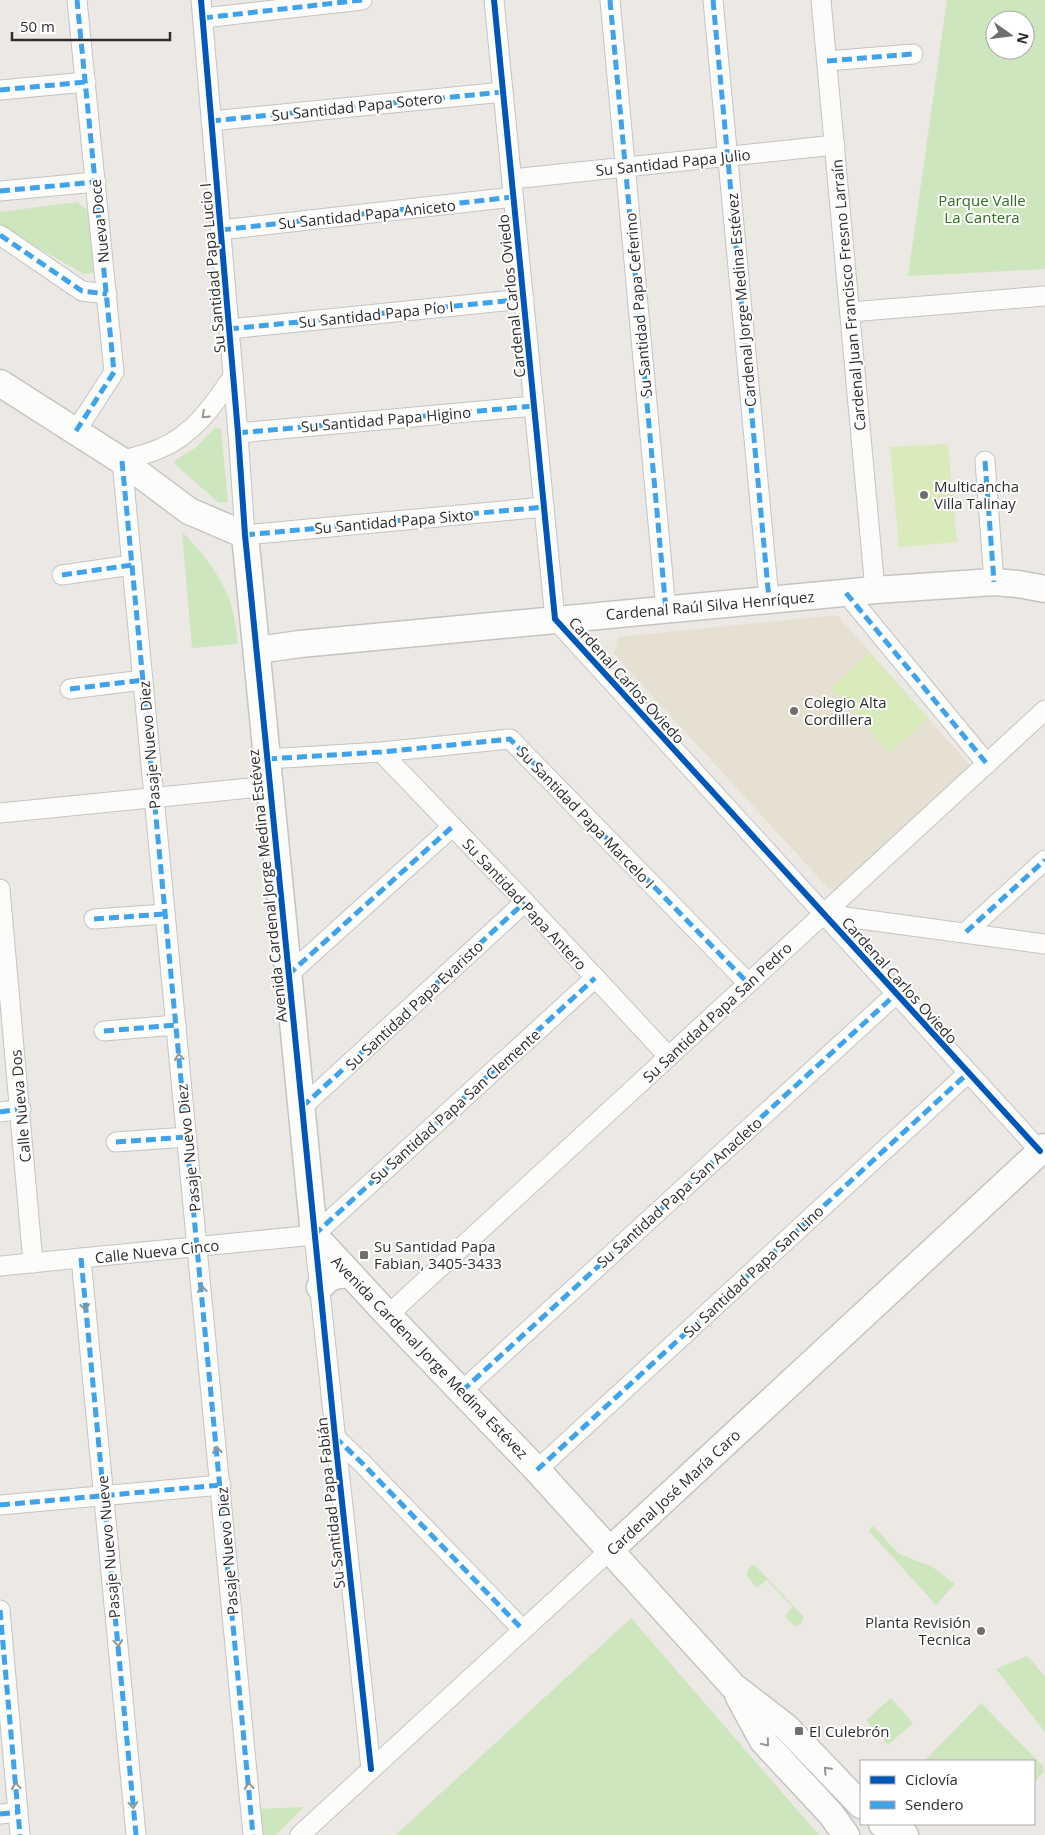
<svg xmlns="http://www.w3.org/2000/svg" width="1045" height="1835" font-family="'Open Sans',sans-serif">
	<rect width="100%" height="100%" fill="#ece8e4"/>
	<path fill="#e6e0d3" d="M837,615L973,769L841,891L828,888L614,654L618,637Z"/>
	<g fill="#cee6be" fill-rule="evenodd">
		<path d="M947,0H1045V269L908,276ZM995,20H1025V50H995Z"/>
		<path d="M77,202L88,211L95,273L84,274L0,226V212Z"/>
		<path d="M215,428L221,429L228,502L219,503L176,465L174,461L195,448Z"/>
		<path d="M182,532C201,550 219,574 229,598C234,612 236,629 238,644L192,648Z"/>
		<path d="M873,1526L899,1554L931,1566L955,1584L936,1605L869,1531Z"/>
		<path d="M755,1565L804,1617L801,1624L797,1626L792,1624L785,1616L792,1607L767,1580L757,1588L747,1576V1571L751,1566Z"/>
		<path d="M631,1618L819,1835H396L401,1830Z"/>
		<path d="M1027,1656L1045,1676V1732L996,1669Z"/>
		<path d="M891,1698L913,1723L888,1745L866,1720Z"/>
		<path d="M981,1703L1043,1766L1044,1772L1034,1783V1761H924Z"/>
		<path d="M304,1807L276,1835H260L258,1809Z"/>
	</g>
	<g fill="#d9eabb">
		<path d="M948,444L957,542L899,547L890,447Z"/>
		<path d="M869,653L928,718L890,753L831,688Z"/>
	</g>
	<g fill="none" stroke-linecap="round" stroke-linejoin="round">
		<g stroke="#c5c4c5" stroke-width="21">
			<g id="street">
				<path d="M201,0L238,433L245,535L544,507"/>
				<path d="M494,0L555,619L1040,1151"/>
				<path d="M610,0L666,610"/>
				<path d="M713,0L769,599"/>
				<path d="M821,0L875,590"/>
				<path d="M203,18L362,0"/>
				<path d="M827,61L913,54"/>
				<path d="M0,90L86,82"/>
				<path d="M211,121L503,92"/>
				<path d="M512,179L835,145"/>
				<path d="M0,191L96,182"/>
				<path d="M221,230L513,197"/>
				<path d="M0,235L82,291L107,294"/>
				<path d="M850,312L1045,296"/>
				<path d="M229,329L524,299"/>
				<path d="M233,376C215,404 192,436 159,449C147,454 134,457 122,461L253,1835"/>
				<path d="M76,431L114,372L77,0"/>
				<path d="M238,433L534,406"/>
				<path d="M985,461L994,582"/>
				<path d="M62,575L132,565"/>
				<path d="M846,593L987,764"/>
				<path d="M70,689L143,680"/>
				<path d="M381,752L525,902L669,1057"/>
				<path d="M267,759L381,752L510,739L748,983"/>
				<path d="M0,813L270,786"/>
				<path d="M0,889L33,1263"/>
				<path d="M823,914L1045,944"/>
				<path d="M94,919L165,914"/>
				<path d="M966,932L1045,860"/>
				<path d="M288,975L452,827"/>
				<path d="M104,1031L176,1025"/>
				<path d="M302,1107L525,902"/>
				<path d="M0,1112L21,1109"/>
				<path d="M116,1142L187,1137"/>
				<path d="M314,1235L371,1769"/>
				<path d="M314,1235L595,978"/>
				<path d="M81,1258L136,1835"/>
				<path d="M0,1266L314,1235"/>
				<path d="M388,1315L1045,710"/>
				<path d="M462,1391L896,994"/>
				<path d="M335,1437L363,1464L523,1630"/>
				<path d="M537,1470L968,1073"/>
				<path d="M0,1505L221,1485"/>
				<path d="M0,1610L20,1835"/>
				<path d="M0,1814L18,1812"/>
				<path d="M300,1835L609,1551"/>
			</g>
		</g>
		<g stroke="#c5c4c5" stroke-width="29">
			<g id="secondary">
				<path d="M0,383L122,461L189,511L245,535L314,1235L388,1315L537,1470L733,1686L786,1727L861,1805"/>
				<path d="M257,650L300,644L875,590L994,582L1018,584L1045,589"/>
				<path d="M320,1287C329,1277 338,1272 352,1276"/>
				<path d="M609,1551L1045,1147"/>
				<path d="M738,1695L763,1741L831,1814L846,1835"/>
				<path d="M882,1824L898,1833L905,1835"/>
			</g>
		</g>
		<use href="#street" stroke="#fcfcfb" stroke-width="19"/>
		<use href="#secondary" stroke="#fcfcfb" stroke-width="26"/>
		<g stroke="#3ea3eb" stroke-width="5" stroke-dasharray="10 5" stroke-linecap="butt">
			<path d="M610,0L666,610"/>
			<path d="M713,0L769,599"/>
			<path d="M203,18L362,0"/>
			<path d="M827,61L913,54"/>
			<path d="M0,90L86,82"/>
			<path d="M211,121L503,92"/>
			<path d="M0,191L96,182"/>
			<path d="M221,230L513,197"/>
			<path d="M0,235L82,291L107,294"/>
			<path d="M229,329L524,299"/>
			<path d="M76,431L114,372L77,0"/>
			<path d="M238,433L534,406"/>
			<path d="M122,461L253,1835"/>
			<path d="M985,461L994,582"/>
			<path d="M245,535L544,507"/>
			<path d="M62,575L132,565"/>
			<path d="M846,593L987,764"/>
			<path d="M70,689L143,680"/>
			<path d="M267,759L381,752L510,739L748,983"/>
			<path d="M94,919L165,914"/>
			<path d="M966,932L1045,860"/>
			<path d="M288,975L452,827"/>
			<path d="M104,1031L176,1025"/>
			<path d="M302,1107L525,902"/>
			<path d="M0,1112L21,1109"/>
			<path d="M116,1142L187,1137"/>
			<path d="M314,1235L595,978"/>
			<path d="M81,1258L136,1835"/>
			<path d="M462,1391L896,994"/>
			<path d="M335,1437L363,1464L523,1630"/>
			<path d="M537,1470L968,1073"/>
			<path d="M0,1505L221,1485"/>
			<path d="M0,1610L20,1835"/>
			<path d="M0,1814L18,1812"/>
		</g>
		<g stroke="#fff" stroke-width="9">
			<g id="cycleway">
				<path d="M201,0L238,433L245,535L335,1437L371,1769"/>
				<path d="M494,0L555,619L1040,1151"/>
			</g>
		</g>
		<use href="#cycleway" stroke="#0057b8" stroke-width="6"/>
	</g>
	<defs><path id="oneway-chevron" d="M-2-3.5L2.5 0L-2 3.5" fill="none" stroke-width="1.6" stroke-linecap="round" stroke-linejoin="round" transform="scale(1.25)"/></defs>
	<g stroke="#959594">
		<use href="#oneway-chevron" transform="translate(205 415) rotate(137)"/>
		<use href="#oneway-chevron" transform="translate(179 1057) rotate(-96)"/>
		<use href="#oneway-chevron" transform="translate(202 1289) rotate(-96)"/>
		<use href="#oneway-chevron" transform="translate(85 1307) rotate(84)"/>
		<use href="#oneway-chevron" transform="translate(217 1450) rotate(-96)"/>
		<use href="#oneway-chevron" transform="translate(118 1643) rotate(85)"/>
		<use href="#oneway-chevron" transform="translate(766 1743) rotate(51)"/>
		<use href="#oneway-chevron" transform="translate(827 1770) rotate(-134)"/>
		<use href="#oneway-chevron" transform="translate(16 1786) rotate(-95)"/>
		<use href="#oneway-chevron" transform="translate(249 1786) rotate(-95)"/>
		<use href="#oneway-chevron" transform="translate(133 1805) rotate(85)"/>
	</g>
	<g fill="#706f6e" stroke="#fff" stroke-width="2">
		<circle cx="924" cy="495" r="5"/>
		<circle cx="794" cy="711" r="5"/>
		<rect x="359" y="1250" width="10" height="10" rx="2.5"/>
		<circle cx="981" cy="1631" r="5"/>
		<rect x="794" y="1726" width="10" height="10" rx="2.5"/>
	</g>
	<g text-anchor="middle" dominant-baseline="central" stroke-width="4" stroke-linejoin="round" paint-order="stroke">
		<g font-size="15" fill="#2e2e2e" stroke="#fff">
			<text transform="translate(357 106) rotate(-6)">Su Santidad Papa Sotero</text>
			<text transform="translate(673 162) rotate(-6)">Su Santidad Papa Julio</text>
			<text transform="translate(367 214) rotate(-6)">Su Santidad Papa Aniceto</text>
			<text transform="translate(99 221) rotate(-96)">Nueva Doce</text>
			<text transform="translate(212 268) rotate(-95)">Su Santidad Papa Lucio I</text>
			<text transform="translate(848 295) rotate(-95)">Cardenal Juan Francisco Fresno Larraín</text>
			<text transform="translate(511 296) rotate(-96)">Cardenal Carlos Oviedo</text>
			<text transform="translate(741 300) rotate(-95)">Cardenal Jorge Medina Estévez</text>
			<text transform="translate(638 305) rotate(-95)">Su Santidad Papa Ceferino</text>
			<text transform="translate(376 314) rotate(-6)">Su Santidad Papa Pío I</text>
			<text transform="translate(386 419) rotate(-5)">Su Santidad Papa Higino</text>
			<text transform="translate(394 521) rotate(-5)">Su Santidad Papa Sixto</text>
			<text transform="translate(710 605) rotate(-5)">Cardenal Raúl Silva Henríquez</text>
			<text transform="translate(627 680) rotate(48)">Cardenal Carlos Oviedo</text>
			<text transform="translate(149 745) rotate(-95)">Pasaje Nuevo Diez</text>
			<text transform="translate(586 817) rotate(46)">Su Santidad Papa Marcelo I</text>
			<text transform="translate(267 886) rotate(-96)">Avenida Cardenal Jorge Medina Estévez</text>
			<text transform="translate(525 904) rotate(47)">Su Santidad Papa Antero</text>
			<text transform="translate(900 980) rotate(48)">Cardenal Carlos Oviedo</text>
			<text transform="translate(414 1005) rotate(-43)">Su Santidad Papa Evaristo</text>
			<text transform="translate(717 1012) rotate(-43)">Su Santidad Papa San Pedro</text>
			<text transform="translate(20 1106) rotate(-95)">Calle Nueva Dos</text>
			<text transform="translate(455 1106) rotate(-42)">Su Santidad Papa San Clemente</text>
			<text transform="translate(188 1148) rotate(-96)">Pasaje Nuevo Diez</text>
			<text transform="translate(679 1192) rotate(-42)">Su Santidad Papa San Anacleto</text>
			<text transform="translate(157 1251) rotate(-6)">Calle Nueva Cinco</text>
			<text transform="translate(753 1271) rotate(-43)">Su Santidad Papa San Lino</text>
			<text transform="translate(430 1357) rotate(46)">Avenida Cardenal Jorge Medina Estévez</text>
			<text transform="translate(673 1492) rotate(-43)">Cardenal José María Caro</text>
			<text transform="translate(330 1503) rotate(-96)">Su Santidad Papa Fabián</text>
			<text transform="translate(108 1547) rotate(-95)">Pasaje Nuevo Nueve</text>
			<text transform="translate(227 1551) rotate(-95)">Pasaje Nuevo Diez</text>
		</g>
		<g font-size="15" fill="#2c6e1b" stroke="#fff">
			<text x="982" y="200">Parque Valle<tspan x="982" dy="17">La Cantera</tspan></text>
		</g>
		<g font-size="15" fill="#2e2e2e" stroke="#fff" text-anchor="start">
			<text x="934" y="486">Multicancha<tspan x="934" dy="17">Villa Talinay</tspan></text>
			<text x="804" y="702">Colegio Alta<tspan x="804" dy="17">Cordillera</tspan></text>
			<text x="374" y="1246">Su Santidad Papa<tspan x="374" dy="17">Fabian, 3405-3433</tspan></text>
			<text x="971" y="1622" text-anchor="end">Planta Revisión<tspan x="971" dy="17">Tecnica</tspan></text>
			<text x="809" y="1731">El Culebrón</text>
		</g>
	</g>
	<rect x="860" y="1760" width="175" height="65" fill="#ffffff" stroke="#ababab"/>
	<rect x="870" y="1776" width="25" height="8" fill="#0057b8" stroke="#ababab"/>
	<text x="905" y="1785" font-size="15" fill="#2e2e2e">Ciclovía</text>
	<rect x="870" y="1801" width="25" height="8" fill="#3ea3eb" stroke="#ababab"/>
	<text x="905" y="1810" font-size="15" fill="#2e2e2e">Sendero</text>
	<g transform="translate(1010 35) rotate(104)"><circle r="24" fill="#ffffff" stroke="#ababab"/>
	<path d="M0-4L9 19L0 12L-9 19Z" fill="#706f6e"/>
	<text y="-8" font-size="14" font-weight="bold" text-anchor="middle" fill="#2e2e2e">N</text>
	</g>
	<path d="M12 32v8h158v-8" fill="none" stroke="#2e2e2e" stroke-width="2.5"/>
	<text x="20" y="32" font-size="15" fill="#2e2e2e" stroke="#ffffff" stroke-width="4" paint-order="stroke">50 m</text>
</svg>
